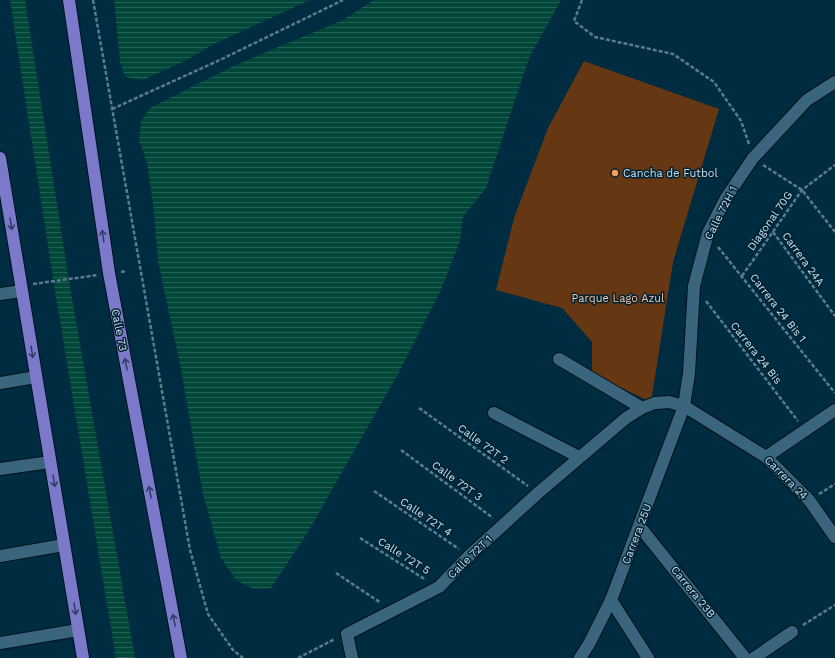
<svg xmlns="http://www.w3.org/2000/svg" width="835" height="658" font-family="'Work Sans',sans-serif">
	<defs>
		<pattern id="water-rules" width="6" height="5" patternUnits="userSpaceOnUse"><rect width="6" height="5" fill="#004639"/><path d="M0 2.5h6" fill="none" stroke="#246056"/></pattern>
	</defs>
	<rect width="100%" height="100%" fill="#002c41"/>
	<path fill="#663713" d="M584,61L719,109L673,262L651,402L592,374V342L562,308L496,290L514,218L548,128Z"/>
	<g fill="url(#water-rules)">
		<path d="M10,0H25L70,287L135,658H116L55,291Z"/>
		<path d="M114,0H310L214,44L187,60L143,80L125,77L120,61Z"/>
		<path d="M374,0H561L529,58L486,188L463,217L460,241L441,290L398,374L308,532L271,588L254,589L236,580L221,558L203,494L180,364L158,261L153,203L147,163L139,140L141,121L150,108L231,67L343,20Z"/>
	</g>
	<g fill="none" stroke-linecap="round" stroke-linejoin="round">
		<g stroke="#00131e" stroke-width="14">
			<g id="minor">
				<path d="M0,294L22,291"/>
				<path d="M559,359L642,408"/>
				<path d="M0,383L36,377"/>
				<path d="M494,413L579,457"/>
				<path d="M766,457L835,410"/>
				<path d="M0,469L50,462"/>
				<path d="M640,527L745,658"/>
				<path d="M0,556L64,545"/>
				<path d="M611,600L648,658"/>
				<path d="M0,643L78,630"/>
				<path d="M352,658L347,634L439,587L469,556L538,493L626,418L642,408L655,403L669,402L684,406L766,457L809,500L835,537"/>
				<path d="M580,658L589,644L611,600L684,406L689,373L694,286L708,233L726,198L753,158L807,100L835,82"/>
				<path d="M754,658L792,632"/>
			</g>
		</g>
		<g stroke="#00131e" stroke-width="14">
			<g id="major">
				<path d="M69,0L109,273L181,658"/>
				<path d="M0,158L83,658"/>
			</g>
		</g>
		<g stroke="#5a7c8e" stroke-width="2.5" stroke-dasharray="4 2" stroke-linecap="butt">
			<path d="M93,0L190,550L208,614L233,650L243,658"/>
			<path d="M582,0L574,21L595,37L673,54L714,82L741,121L749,144"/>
			<path d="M112,109L222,59L343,0"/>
			<path d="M763,165L802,190L835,232"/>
			<path d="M773,232L835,316"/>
			<path d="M718,247L835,393"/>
			<path d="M121,272L127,271"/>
			<path d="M742,276L802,190L835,165"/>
			<path d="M33,284L98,275"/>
			<path d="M706,301L798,421"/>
			<path d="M419,408L528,486"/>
			<path d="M401,450L493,518"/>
			<path d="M374,491L459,549"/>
			<path d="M819,494L835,484"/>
			<path d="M360,538L426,580"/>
			<path d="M336,573L381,603"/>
			<path d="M803,625L835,605"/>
			<path d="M298,658L335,639"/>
		</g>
		<use href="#minor" stroke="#3a657d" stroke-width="12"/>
		<use href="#major" stroke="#7d79ca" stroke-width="12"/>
	</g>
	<defs><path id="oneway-shaft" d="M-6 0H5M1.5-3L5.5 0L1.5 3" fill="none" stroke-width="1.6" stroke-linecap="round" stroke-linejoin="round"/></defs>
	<g stroke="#2c4067">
		<use href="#oneway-shaft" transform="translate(11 224) rotate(81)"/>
		<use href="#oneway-shaft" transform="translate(103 236) rotate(-98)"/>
		<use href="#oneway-shaft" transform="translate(32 352) rotate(81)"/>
		<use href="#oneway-shaft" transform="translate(126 364) rotate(-101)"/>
		<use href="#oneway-shaft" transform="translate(54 481) rotate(81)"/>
		<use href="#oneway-shaft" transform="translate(150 492) rotate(-101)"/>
		<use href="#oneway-shaft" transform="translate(75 609) rotate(81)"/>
		<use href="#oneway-shaft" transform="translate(174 620) rotate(-101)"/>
	</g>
	<circle fill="#fd9c56" stroke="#012232" stroke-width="1.5" cx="615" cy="173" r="4"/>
	<g text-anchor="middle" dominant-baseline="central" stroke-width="3" stroke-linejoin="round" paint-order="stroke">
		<g font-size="11" fill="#c9e0ed" stroke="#012232" text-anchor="start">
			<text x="623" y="173">Cancha de Futbol</text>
		</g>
		<g font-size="11" fill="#c9e0ed" stroke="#012232">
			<text transform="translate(721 213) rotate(-63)">Calle 72H 1</text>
			<text transform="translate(770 221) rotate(-55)">Diagonal 70G</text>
			<text transform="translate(803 259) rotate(54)">Carrera 24A</text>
			<text transform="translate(778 308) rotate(52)">Carrera 24 Bis 1</text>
			<text transform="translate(119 330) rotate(79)">Calle 73</text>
			<text transform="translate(756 353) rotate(52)">Carrera 24 Bis</text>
			<text transform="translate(483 444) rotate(36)">Calle 72T 2</text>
			<text transform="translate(786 478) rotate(45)">Carrera 24</text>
			<text transform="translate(457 481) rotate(36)">Calle 72T 3</text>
			<text transform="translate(426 517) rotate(34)">Calle 72T 4</text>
			<text transform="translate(637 534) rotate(-69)">Carrera 25U</text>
			<text transform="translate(404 556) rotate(32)">Calle 72T 5</text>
			<text transform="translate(470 557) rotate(-44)">Calle 72T 1</text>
			<text transform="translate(693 592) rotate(51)">Carrera 23B</text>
		</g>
		<g font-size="11" fill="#f7c7a8" stroke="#012232">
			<text x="618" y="298">Parque Lago Azul</text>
		</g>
	</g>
</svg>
